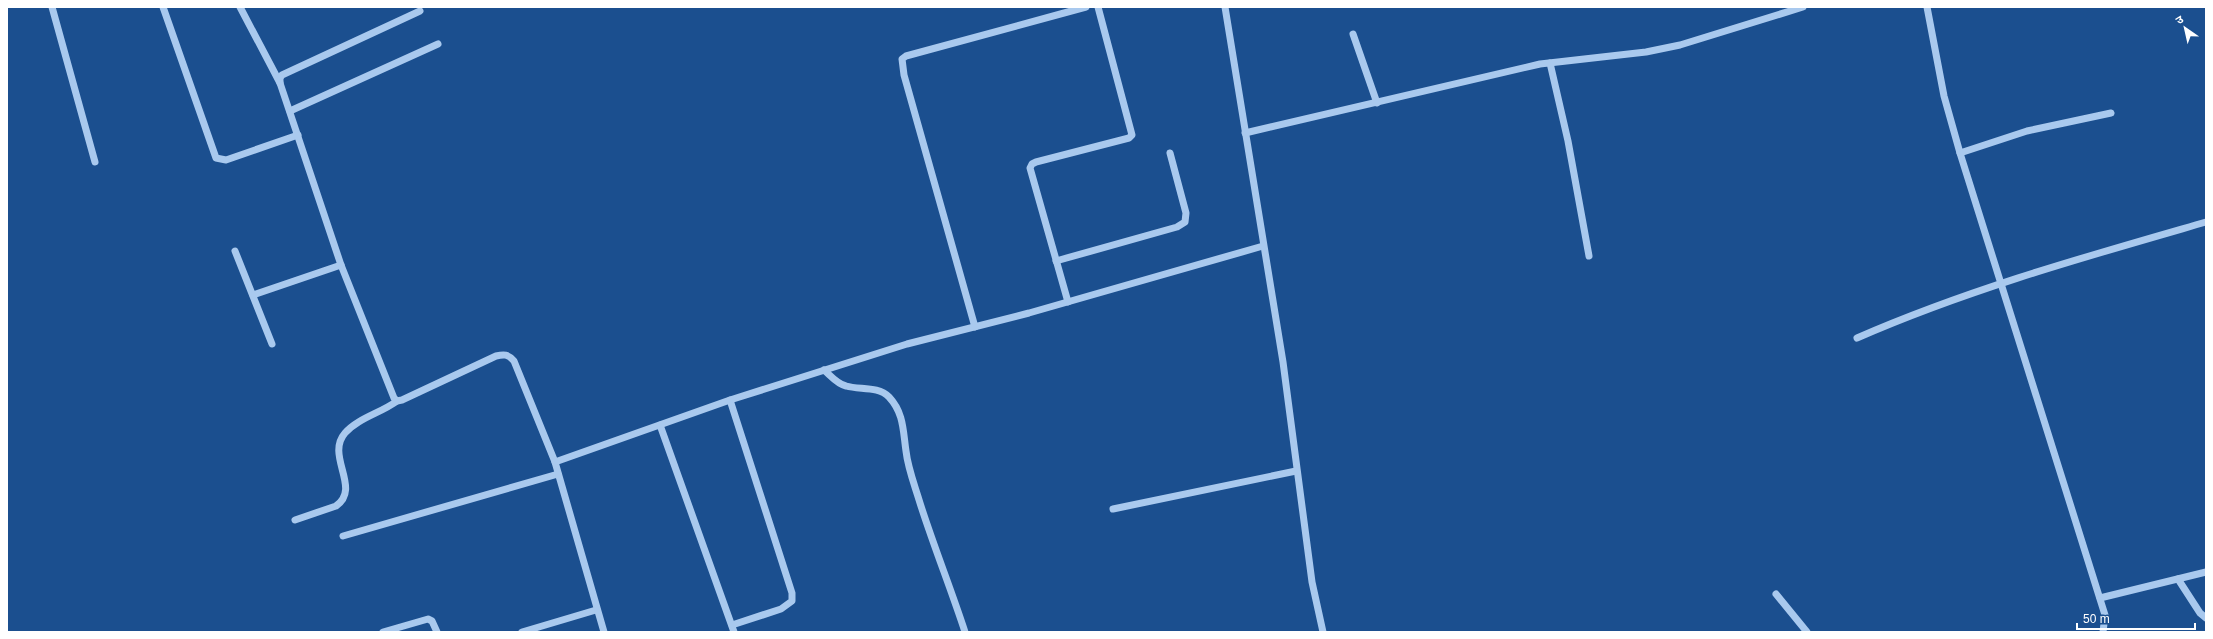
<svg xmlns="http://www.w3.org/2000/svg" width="2213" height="639" font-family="Helvetica,'Noto Sans Devanagari',sans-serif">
	<rect width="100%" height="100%" fill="#1b4f8f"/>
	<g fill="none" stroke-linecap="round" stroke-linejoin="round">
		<g stroke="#a9c9ee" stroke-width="7">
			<path d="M52,7L95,162"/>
			<path d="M163,7L216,158L226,160L298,135"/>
			<path d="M240,7L280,83"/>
			<path d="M1225,7L1283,362L1312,582L1323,632"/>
			<path d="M1927,7L1944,96L1960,153L2105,615L2103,632"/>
			<path d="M420,11L282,75L280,78V83L341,265L394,398L397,401L402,400L496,356C504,354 508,354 514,361L555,462"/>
			<path d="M1353,34L1377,103"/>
			<path d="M1550,63L1568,141L1589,256"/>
			<path d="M290,111L438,44"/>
			<path d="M1245,133L1540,64L1646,52L1680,45L1803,7"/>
			<path d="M1960,153L2027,131L2111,113"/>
			<path d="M235,251L272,344"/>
			<path d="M1056,261L1177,227L1185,222L1186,213L1170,153"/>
			<path d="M253,295L341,265"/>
			<path d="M1068,302L1030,168L1032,164L1036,162L1129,138L1132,135L1098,7"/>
			<path d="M975,327L904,75L902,59L906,56L1086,7"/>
			<path d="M1857,338C1969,289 2088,256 2206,222"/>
			<path d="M824,370C831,376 837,384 846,386C860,390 878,386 889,397C904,413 903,431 906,451C908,469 915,486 920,503C934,547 951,589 965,632"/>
			<path d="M730,400L792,593V601L781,609L732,625"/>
			<path d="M660,425L734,632"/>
			<path d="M1113,509L1296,471"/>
			<path d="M295,520L336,506C362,488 325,456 345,433C358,418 381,413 397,401"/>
			<path d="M343,536L558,474"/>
			<path d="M2178,579L2200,613L2206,618"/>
			<path d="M1776,594L1807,632"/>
			<path d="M2100,598L2206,572"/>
			<path d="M383,632L428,619L432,621L437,632"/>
			<path d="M522,632L596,610"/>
			<path d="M604,632L555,462L730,400L907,344L1029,313L1263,246"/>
		</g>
	</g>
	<rect width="2213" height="639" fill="none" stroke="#ffffff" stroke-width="16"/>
	<g transform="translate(2185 28) rotate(326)" stroke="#1b4f8f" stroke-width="3" paint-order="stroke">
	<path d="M0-3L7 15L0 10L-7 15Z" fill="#ffffff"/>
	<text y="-6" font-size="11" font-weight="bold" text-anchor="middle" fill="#ffffff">उ</text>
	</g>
	<path d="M2077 623v6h118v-6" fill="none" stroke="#ffffff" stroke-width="2"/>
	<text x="2083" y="623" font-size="12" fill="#ffffff" stroke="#1b4f8f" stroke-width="3" paint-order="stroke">50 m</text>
</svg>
